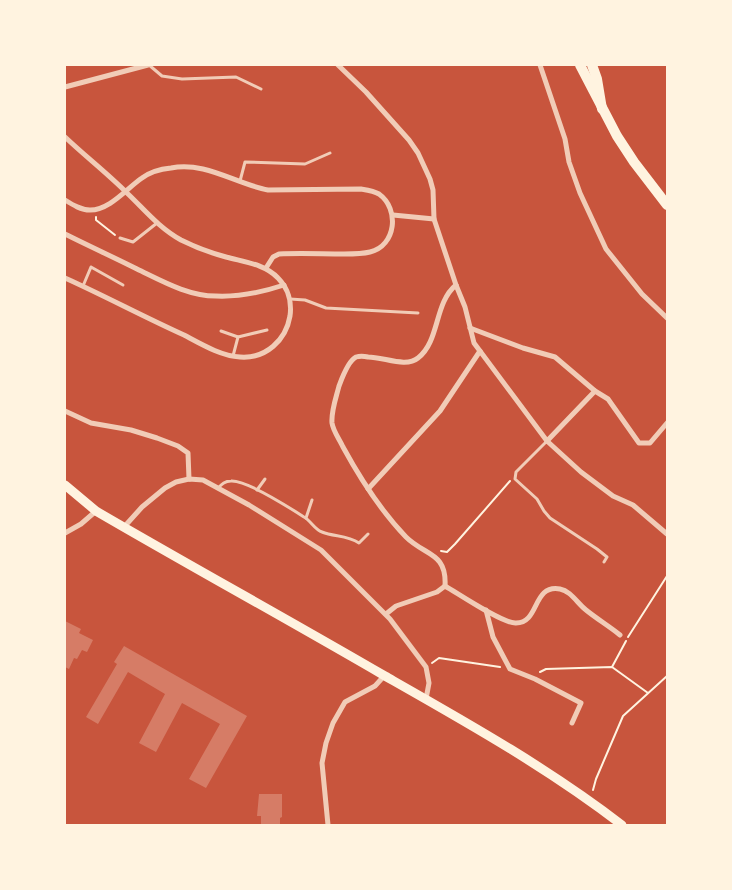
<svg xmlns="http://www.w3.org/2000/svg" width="732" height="890" font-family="'IBM Plex Sans',sans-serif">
	<rect width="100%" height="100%" fill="#c8553d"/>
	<g fill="#d67c66">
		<path d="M65,621L81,629L79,633L93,640L87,652L82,650L77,659L74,658L69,669L65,667Z"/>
		<path d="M124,646L247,716L206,788L189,779L220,724L182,703L156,752L139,743L165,694L128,672L98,724L86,717L117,664L114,662Z"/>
		<path d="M259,794H282V817L280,818V825H261V816H257Z"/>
	</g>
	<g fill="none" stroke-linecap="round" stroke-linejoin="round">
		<g stroke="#fff3e0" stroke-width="2">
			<path d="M96,217V220L115,235"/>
			<path d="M441,551L447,552L455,544L510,481"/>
			<path d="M628,637L667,576"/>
			<path d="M432,663L439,658L500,667"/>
			<path d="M612,667L626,641"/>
			<path d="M540,672L546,669L612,667L648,693"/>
			<path d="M593,790L596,779L623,716L667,676"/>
		</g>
		<g stroke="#f1ccb7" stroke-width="3">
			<path d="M149,65L162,76L182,79L236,77L261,89"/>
			<path d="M240,181L245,162L305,164L330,153"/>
			<path d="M120,238L133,242L157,223"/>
			<path d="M83,286L91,267L123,285"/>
			<path d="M290,299L305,300L326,308L418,313"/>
			<path d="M221,331L238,337"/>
			<path d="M233,356L238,337L267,330"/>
			<path d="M547,441L516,472L515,479L537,499L544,511L550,518L597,549L607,557L604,562"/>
			<path d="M218,488C222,484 225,481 231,481C247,480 290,508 304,517C311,521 315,530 322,532C334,537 347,535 359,543L368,534"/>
			<path d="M257,490L265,479"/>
			<path d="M306,518L312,500"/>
		</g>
		<g stroke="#f1ccb7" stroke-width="5">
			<path d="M338,65L366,92L409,140L418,153L430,179L433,190L434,219L456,285L465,307L474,343L547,441L581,472L613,496L633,505L667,534"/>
			<path d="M540,65L565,139L569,162L580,193L606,249L642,294L667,318"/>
			<path d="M65,87L148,65"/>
			<path d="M65,137C85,156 107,173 127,193C144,209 159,228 181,240C195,247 211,253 226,257C244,262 265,264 278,278C288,288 292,302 290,316C286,340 266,359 240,357C221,356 201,344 184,335C144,317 105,296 65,278"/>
			<path d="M65,200C73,205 81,210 90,210C110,210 127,188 142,178C150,172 161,169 171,168C205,161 236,184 268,190L361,189C367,190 374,191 379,194C400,209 396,246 370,252C362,254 353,254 344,254C322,254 300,253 279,254L273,257L266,268"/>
			<path d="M393,215L434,219"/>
			<path d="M65,234C89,246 113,257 137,269C162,281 188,296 216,296C239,297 263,292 284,285"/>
			<path d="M470,328L523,348L555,357L595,391L608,399L639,443H650L667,423"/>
			<path d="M65,411L91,423L131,430L157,438L178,446L188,453L189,479"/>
			<path d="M547,441L595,391"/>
			<path d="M368,489L440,411L480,351"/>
			<path d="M124,527L142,507L165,488L176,482L189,479L203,480L249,505L321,550L390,619L426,667L429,683L426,699"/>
			<path d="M65,533L81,524L96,511"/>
			<path d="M445,586C447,552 425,556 406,537C380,510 361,480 343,447C340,440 333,431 332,423C331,411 336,398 339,386C342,378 348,361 356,357C359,356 364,356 368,357C384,357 406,368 418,358C440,341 434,303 456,285"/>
			<path d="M486,610L493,637L510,669L535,679L581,703L572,723"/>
			<path d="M386,614L396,606L437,592L445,586C459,594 503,624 516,623C540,623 532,584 560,589C571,591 577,603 586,610C597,619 609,626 620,635"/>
			<path d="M328,825L322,763L326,743L333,723L345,702L375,686L385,675"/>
		</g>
		<path stroke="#fff3e0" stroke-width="9" d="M65,485L96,511C192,567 289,620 385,676C466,722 548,768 622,825"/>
		<path stroke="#fff3e0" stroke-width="10" d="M580,65L617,136L634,162L667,205"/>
		<path stroke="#fff3e0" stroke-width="10" d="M592,65L597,79L602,109"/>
	</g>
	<rect width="732" height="890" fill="none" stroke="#fff3e0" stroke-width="132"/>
</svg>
